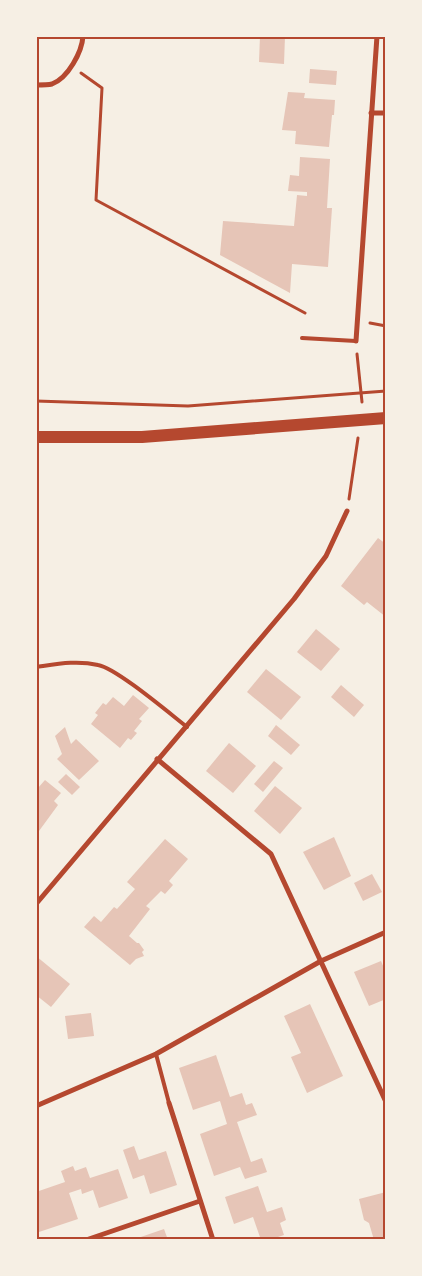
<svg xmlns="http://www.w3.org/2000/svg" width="422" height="1276" font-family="'Nunito Sans',sans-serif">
	<rect width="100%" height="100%" fill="#f6efe4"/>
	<g fill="#e6c5b7">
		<path d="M260,36H285L284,64L259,62Z"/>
		<path d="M310,69L337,71L336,85L309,83Z"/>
		<path d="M288,92L305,93L304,98L335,100L334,115H332L329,147L295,144L296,131L282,130Z"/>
		<path d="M300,157L330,159L327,208H332L328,267L292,264L290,293L220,255L223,221L294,226L297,195L307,196V192L288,191L290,175L299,176Z"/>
		<path d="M378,538L386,544V617L367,602L364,605L341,586Z"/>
		<path d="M316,629L340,649L321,671L297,652Z"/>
		<path d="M266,669L301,697L281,720L247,692Z"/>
		<path d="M341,685L364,705L354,717L331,697Z"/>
		<path d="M133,695L149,708L139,719L142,721L134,731L137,733L131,740L128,738L120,748L91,724L98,715L95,713L103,703L106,705L113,697L124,706Z"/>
		<path d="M276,725L300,745L291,755L268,736Z"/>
		<path d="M65,727L71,744L76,739L99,761L79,780L57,759L62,754L55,736Z"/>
		<path d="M229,743L256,766L233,793L206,771Z"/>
		<path d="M274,761L283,768L263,792L254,784Z"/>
		<path d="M66,774L80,787L72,795L58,782Z"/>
		<path d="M45,780L61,793L54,801L58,805L39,831L36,828V787L38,788Z"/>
		<path d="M275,786L302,808L280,834L254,811Z"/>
		<path d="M334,837L351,876L324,890L303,852Z"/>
		<path d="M165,839L188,859L169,881L173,885L165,894L161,891L146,906L150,909L129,936L137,943H139L144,950L142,952L144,956L136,959L130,965L84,927L94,916L101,922L114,907L117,909L135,889L127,882Z"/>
		<path d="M372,874L382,892L363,901L354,883Z"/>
		<path d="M36,956L70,984L51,1007L36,995Z"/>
		<path d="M381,961L386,973V999L369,1006L354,972Z"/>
		<path d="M310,1004L343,1076L307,1093L291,1057L301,1053L284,1016Z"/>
		<path d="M91,1013L94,1036L68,1039L65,1016Z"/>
		<path d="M216,1055L230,1097L242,1093L246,1105L252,1103L257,1115L237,1122L251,1162L262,1158L267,1172L245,1179L240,1167L214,1176L200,1134L227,1124L220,1101L193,1110L179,1068Z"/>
		<path d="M134,1146L139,1160L166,1151L177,1185L150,1194L144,1175L133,1179L123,1150Z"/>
		<path d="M73,1166L75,1171L86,1167L90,1178L118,1169L128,1198L99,1208L93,1190L82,1194L81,1189L69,1193L78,1219L36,1233V1192L65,1182L61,1171Z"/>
		<path d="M258,1186L267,1212L282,1207L286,1220L280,1223L284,1235L269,1240H261L253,1217L234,1224L225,1197Z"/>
		<path d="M386,1192V1240H374L369,1223L364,1220L359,1199Z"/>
		<path d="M164,1229L168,1240H135V1239Z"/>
	</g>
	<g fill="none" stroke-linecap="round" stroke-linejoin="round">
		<g stroke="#b5482f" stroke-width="3">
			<path d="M81,73L102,88L96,200L305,313"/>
			<path d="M370,323L386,326"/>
			<path d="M357,354L362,402"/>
			<path d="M36,401L188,406L386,391"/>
			<path d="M349,499L358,438"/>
		</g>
		<g stroke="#b5482f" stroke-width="4">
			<path d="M302,338L356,341"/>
			<path d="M36,667C57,664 77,660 98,665C116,668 169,713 187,727"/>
			<path d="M156,1054L169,1103"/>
		</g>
		<g stroke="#b5482f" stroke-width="5">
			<path d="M36,85C41,85 48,85 52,84C68,78 82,52 83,36"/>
			<path d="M371,113H386"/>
			<path d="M356,341L377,36"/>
			<path d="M157,759L271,854L386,1102"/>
			<path d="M36,904L294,599L326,556L347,511"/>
			<path d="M169,1103L213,1240"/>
			<path d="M36,1106L156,1054L321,961L386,932"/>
			<path d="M86,1240L200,1201"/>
		</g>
		<path stroke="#b5482f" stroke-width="12" d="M36,437H142L386,418"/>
	</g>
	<rect width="422" height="1276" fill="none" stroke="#f6efe4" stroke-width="75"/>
	<rect x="38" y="38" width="346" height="1200" fill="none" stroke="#b5482f" stroke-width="2"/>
</svg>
